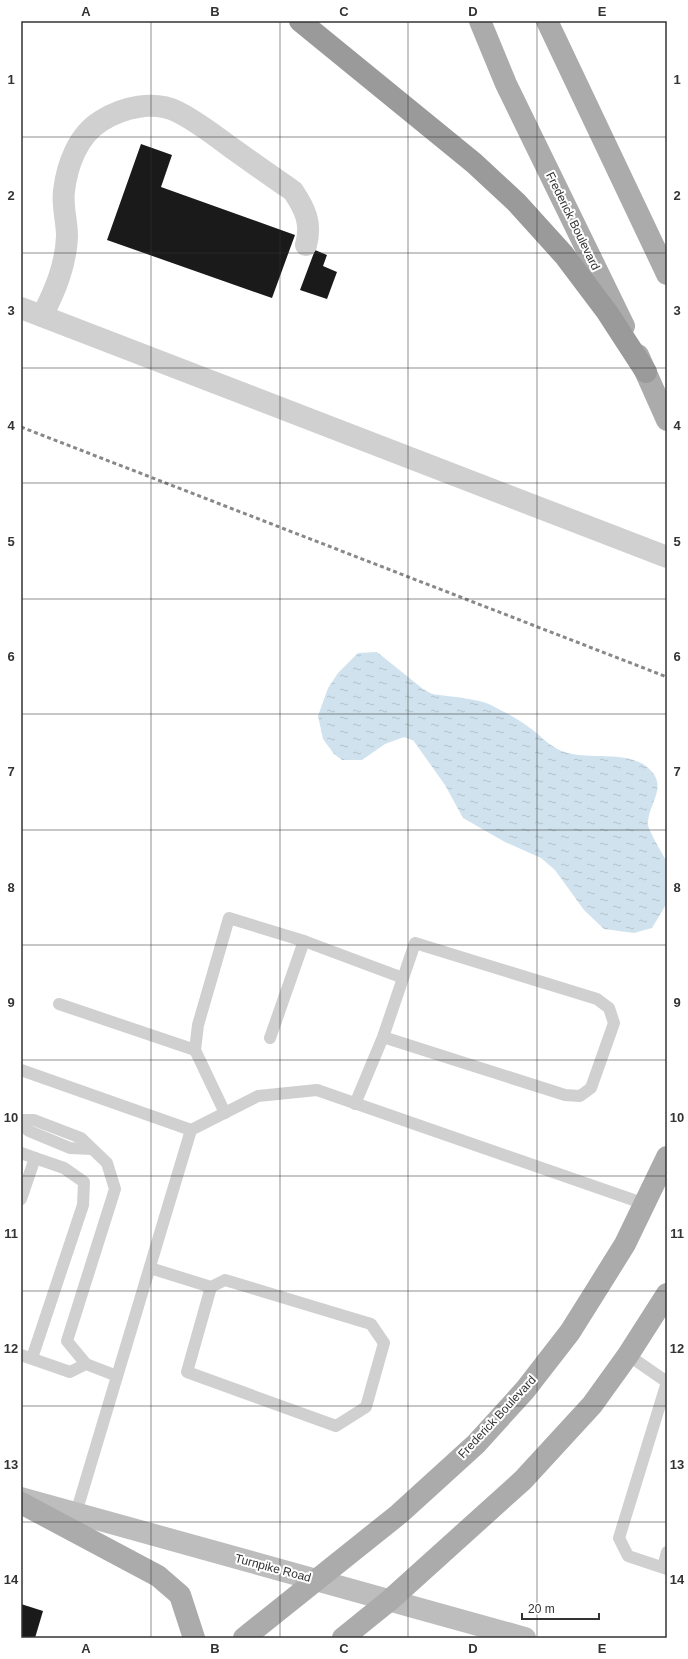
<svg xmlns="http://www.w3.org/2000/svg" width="688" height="1659" font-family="Arial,sans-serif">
	<defs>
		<pattern id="water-ripples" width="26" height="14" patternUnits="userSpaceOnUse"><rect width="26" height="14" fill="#cfe2ee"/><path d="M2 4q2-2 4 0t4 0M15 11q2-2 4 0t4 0" fill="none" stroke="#b2c2cd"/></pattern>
	</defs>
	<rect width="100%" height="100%" fill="#fff"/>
	<path fill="url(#water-ripples)" d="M377,652L423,689L432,694C445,696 481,699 491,705C504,712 519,719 530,728C544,738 550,748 568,753C594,760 635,749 653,773C666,790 647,806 648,825C649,831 662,853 666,860L667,866V903L652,928L634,933L604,929L584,910L555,870L541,858L505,842L463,818L445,785L413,740L404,737L385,744L362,760H342L334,754L323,739L318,716L328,688L338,673L358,653Z"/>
	<g fill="#1a1a1a">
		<path d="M141,144L172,155L161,187L295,235L272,298L107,240Z"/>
		<path d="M315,250L327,255L323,266L337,272L327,299L300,290Z"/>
		<path d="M21,1604L43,1611L35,1638H21Z"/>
	</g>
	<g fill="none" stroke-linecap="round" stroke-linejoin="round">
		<g stroke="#d0d0d0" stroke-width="12">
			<path d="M59,1004L195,1050"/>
			<path d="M270,1038L304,941"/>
			<path d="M21,1070L191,1130L76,1513"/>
			<path d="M355,1104L383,1037L415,943L597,999L609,1008L614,1023L591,1088L580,1096L565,1095L383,1037"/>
			<path d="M225,1113L195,1050L198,1025L229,918L304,941L403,978"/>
			<path d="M21,1120H34L81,1138L107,1163L115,1189L67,1341L86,1364L117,1376"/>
			<path d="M21,1125L29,1131L70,1148L92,1149"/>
			<path d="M191,1130L258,1096L317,1090L645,1204"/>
			<path d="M21,1153L35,1158"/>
			<path d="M21,1199L35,1158L64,1168L84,1182L83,1205L32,1358"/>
			<path d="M150,1268L211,1287L225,1280L371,1324L384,1343L366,1407L336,1426L187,1372L211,1287"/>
			<path d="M21,1355L70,1372L86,1364"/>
			<path d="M628,1355L667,1382L619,1538L628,1556L667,1569"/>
			<path d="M663,1567L667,1552"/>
		</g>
		<g stroke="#d0d0d0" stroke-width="22">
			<path d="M21,308L667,557"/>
			<path d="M42,316C55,291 66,265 67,236C67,221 62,206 64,191C67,165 78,135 101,121C123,107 154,100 178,112C196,121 213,134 229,146C250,161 271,176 293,191C305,209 312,223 306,245"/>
		</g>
		<path stroke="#bdbdbd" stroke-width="22" d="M21,1498L525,1638"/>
		<g stroke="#ababab" stroke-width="22">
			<path d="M480,21L506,84L624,326"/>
			<path d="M547,21L667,274"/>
			<path d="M638,355L667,420"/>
			<path d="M21,1503L158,1576L180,1595L194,1638"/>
			<path d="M244,1638L399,1514L476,1444L525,1390L570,1332L597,1289L625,1244L667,1157"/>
			<path d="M343,1638L390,1600L523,1480L592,1405L628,1355L667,1294"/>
		</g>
		<path stroke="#9a9a9a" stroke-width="22" d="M300,21L474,163L516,202L564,255L607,312L646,372"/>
		<path stroke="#888" stroke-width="3" stroke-dasharray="4 3" stroke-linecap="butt" d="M21,427L667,677"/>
	</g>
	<path fill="none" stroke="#333" stroke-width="1" stroke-opacity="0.55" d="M151,21V1638M280,21V1638M408,21V1638M537,21V1638M21,137H667M21,253H667M21,368H667M21,483H667M21,599H667M21,714H667M21,830H667M21,945H667M21,1060H667M21,1176H667M21,1291H667M21,1406H667M21,1522H667"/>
	<g text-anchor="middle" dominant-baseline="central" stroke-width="4" stroke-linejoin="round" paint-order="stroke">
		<g font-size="12" fill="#333" stroke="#fff">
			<text transform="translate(573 221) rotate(64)">Frederick Boulevard</text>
			<text transform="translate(497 1417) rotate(-47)">Frederick Boulevard</text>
			<text transform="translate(273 1568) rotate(15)">Turnpike Road</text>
		</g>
	</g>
	<rect width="688" height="1659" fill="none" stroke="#ffffff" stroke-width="44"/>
	<path d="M522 1613v6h77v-6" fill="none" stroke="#333333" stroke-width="2"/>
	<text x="528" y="1613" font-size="12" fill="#333333" stroke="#ffffff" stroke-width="3" paint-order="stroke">20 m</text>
	<rect x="22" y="22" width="644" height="1615" fill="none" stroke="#333" stroke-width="1.5"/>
	<g font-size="13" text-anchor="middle" font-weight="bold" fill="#333">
		<text x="86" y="16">A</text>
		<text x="215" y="16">B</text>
		<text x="344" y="16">C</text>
		<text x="473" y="16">D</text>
		<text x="602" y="16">E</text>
		<text x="11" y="84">1</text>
		<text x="677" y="84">1</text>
		<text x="11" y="200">2</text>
		<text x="677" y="200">2</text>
		<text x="11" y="315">3</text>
		<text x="677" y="315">3</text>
		<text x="11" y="430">4</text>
		<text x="677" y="430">4</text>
		<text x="11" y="546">5</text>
		<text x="677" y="546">5</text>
		<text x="11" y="661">6</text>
		<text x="677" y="661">6</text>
		<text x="11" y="776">7</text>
		<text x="677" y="776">7</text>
		<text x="11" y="892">8</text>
		<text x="677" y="892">8</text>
		<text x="11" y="1007">9</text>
		<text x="677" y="1007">9</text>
		<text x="11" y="1122">10</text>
		<text x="677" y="1122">10</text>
		<text x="11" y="1238">11</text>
		<text x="677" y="1238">11</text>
		<text x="11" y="1353">12</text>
		<text x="677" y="1353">12</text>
		<text x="11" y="1469">13</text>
		<text x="677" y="1469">13</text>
		<text x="11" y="1584">14</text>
		<text x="677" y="1584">14</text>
		<text x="86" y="1653">A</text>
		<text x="215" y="1653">B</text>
		<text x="344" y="1653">C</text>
		<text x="473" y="1653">D</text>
		<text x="602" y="1653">E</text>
	</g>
</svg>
